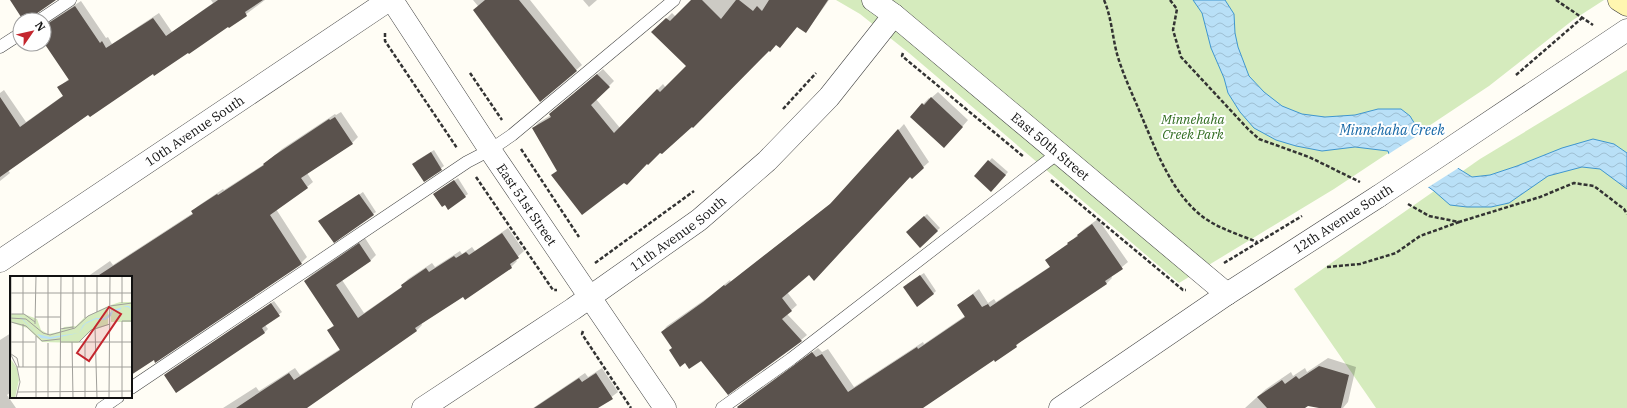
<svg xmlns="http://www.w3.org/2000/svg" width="1627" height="408" font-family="'IBM Plex Serif',serif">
	<defs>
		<pattern id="water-waves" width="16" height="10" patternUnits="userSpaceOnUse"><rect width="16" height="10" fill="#b9e0f7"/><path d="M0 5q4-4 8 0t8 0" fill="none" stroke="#9ebfd3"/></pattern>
	</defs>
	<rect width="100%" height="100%" fill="#fffdf5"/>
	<g fill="#d5ebbd">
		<path d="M836,0H1604L1573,20L1489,86L1334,189L1179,283L909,53L860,14Z"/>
		<path d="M1627,70V408H1376L1294,289L1480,159Z"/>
	</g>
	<path fill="url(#water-waves)" stroke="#3f96cf" d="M1193,0H1225L1234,14L1235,33L1238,47L1249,76L1264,92L1282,106L1302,114L1325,117L1355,115L1378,109H1401L1410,116L1421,134L1456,167L1472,177L1490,175L1517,166L1562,148L1593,139L1614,144L1627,153V189L1600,169L1582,167L1548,176L1509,203L1491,207H1467L1450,205L1434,191L1391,160L1388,151L1355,147L1322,151L1296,146L1276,140L1254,128L1240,112L1228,93L1224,78L1211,48L1202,13Z"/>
	<path fill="#fffdf5" d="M1423,132L1460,167L1427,188L1390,161L1387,155Z"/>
	<g fill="#0003">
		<path d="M211,0H265L229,27L228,26L89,114L8,170L10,173L0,181V93L4,90L26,122L64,95L59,87L70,78L44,42V21H50L81,1L106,38L108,37L112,44L159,13L172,32L213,3Z"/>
		<path d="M473,0H530L582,65L540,101L490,34L492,33L478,6Z"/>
		<path d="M583,0H597L589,7Z"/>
		<path d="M692,0H829L806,32L798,26L780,47L777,44L769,50L692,126L624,182L558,170L533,129L538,123L551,115L556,109L603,69L614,81L596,99L620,128L663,84L666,88L687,66L653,32L672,13L676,17Z"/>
		<path d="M938,92L968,120L950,141L911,116L929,98L930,99Z"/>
		<path d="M341,112L358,137L352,143L307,173L313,182L307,187L276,209L307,257L301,263L131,374V277H87L110,261L113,265L193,213L192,211L198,206L223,189L224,190L266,163L282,149L335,114L336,115Z"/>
		<path d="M904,124L929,162L912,177L911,176L809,274L787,292L797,305L787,314L807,335L801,340L701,359L673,348L662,332L667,326L710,296L730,280L731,282L835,200Z"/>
		<path d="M434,150L444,166L425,180L416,161Z"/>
		<path d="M992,158L1008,172L994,188L975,176Z"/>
		<path d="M458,178L468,194L448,208L434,194Z"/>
		<path d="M363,192L376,212L373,214L320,221Z"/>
		<path d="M927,214L940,228L920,246L908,232Z"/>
		<path d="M1098,219L1128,262L1111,276L1112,278L1107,283L1022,340L1016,346L994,359L920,408H737L744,401L818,348L822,352L828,349L854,387L923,342L924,344L965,316L958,305L979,289L988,303L994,299L996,302L1051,266L1047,260L1052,255L1069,243L1084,229Z"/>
		<path d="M508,228L524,251L515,259L517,261L511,267L463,296L421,323L422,325L417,330L305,408H223L256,387L259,391L295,368L300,375L340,349L328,330L334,325L305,281L311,275L365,238L376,255L371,260L342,280L364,313L403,286L402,285L408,279L432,263L435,267L460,251L462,254L472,247L475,251Z"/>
		<path d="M924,273L936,291L933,294L907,284Z"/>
		<path d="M274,301L282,312L265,325L268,329L265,332L176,391L165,375L168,372Z"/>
		<path d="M11,333V392L7,395L16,408H0V340Z"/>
		<path d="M1328,358L1356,367L1348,402L1343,408H1325L1308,405L1304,408H1245L1266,389L1291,372L1293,376L1305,368L1307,372Z"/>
		<path d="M602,368L618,392L597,408H533L585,373L588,377Z"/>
	</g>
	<g fill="#5a524d">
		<path d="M10,0H56L36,14L33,20H23Z"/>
		<path d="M218,0H263L245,12L247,16L229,28L228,27L189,54L188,53L154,76L153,74L90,117L88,115L0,177V97L20,127L63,96L57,87L69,80L44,43V26L75,6L100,43L102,41L106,48L153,18L166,36Z"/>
		<path d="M485,0H519L577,71L540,102L473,10Z"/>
		<path d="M691,0H702L721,19L736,0H739L753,11L757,6L762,11L769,0H828L806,33L797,27L780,48L776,45L770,52L769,51L693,128L692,127L662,154L660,153L648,165L647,164L627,185L624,183L582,215L551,175L557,171L532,128L551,117L549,114L597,74L610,87L591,105L614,133L657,89L660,92L686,66L651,32L666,18L670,21Z"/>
		<path d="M931,97L963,127L944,148L910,117L922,103L924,105Z"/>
		<path d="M335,117L353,144L301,178L308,188L270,215L302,264L155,363L154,360L131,375V277H96L193,214L191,211L217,194L218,195L264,165L263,164L275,155L329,119L330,120Z"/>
		<path d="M898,129L924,168L912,179L910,177L814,281L809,275L782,298L792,311L782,319L802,341L728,395L701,361L689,369L685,363L680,367L669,350L672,348L661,332L703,302L724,285L725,286L830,204Z"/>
		<path d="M431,152L442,170L424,182L412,164Z"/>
		<path d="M988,160L1006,175L991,192L974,176Z"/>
		<path d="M454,180L466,197L448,210L445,205L442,207L433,194Z"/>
		<path d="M359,194L374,215L334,243L318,221Z"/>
		<path d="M924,216L938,231L920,248L906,232Z"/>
		<path d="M1092,224L1123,269L1105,281L1107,284L1016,345L1017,347L995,362L994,360L923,408H738L737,407L812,352L816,357L822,354L848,392L917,347L918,349L965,317L957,305L973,294L982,307L988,304L990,307L1050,267L1045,260L1068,244L1067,243L1078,236L1077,235Z"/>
		<path d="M502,233L519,258L510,264L512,268L465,300L463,297L415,328L417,331L307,408H236L289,373L294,380L340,350L327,330L334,326L304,281L359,243L371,261L336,285L358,318L402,287L401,285L426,268L429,272L454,256L456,258L466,252L469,255Z"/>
		<path d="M920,275L934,294L917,307L903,287Z"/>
		<path d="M271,303L280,316L262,328L265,333L176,393L164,375Z"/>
		<path d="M1319,366L1349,375L1341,408H1319L1308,406L1305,408H1267L1257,397L1282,380L1285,384L1296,376L1299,379Z"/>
		<path d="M596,373L613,399L598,408H534L579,378L582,382Z"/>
	</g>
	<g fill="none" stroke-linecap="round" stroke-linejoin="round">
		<g stroke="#444" stroke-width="13">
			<g id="lane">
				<path d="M40,20L70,0"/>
				<path d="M0,47L20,34"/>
				<path d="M131,388L467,162L490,150L512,135L674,0"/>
				<path d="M102,408L118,397"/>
				<path d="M722,408L791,359L1058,153"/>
			</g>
		</g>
		<g stroke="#444" stroke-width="23">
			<g id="street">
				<path id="s1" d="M392,0L490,150L665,408"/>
				<path id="s2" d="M873,0L894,15L1227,294"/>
				<path d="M1445,152L1627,30"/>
				<path id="s3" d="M0,261L389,0"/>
				<path id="s4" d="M423,408L573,309L699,220L767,161L829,97L894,15"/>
				<path d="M1060,408L1227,294L1379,196"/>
			</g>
		</g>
		<g stroke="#333" stroke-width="23">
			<path id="secondary" d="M1619,0L1627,5"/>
		</g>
		<g stroke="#333" stroke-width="2.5" stroke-dasharray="4 2" stroke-linecap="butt">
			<path d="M1104,0C1111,16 1112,33 1116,50C1121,70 1131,91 1139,110C1154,145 1168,186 1197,212C1213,227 1238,234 1257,242"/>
			<path d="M1170,0L1177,9L1173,30L1181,57L1248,129L1259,139L1309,157L1360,182"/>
			<path d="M1556,0L1593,25"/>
			<path d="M385,33V41L457,148"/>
			<path d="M903,53L902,56L1024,157"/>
			<path d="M470,73L502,120"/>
			<path d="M1516,75L1582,18"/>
			<path d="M783,109L816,73"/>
			<path d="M521,149L579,237"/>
			<path d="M476,177L553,290H557"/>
			<path d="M1051,180L1183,290H1186"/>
			<path d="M1408,204L1429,216L1459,222L1540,197L1574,183L1594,186L1624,209L1627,214"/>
			<path d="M595,263L694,191"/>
			<path d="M1224,263L1302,216"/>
			<path d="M1327,267L1360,264L1396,253L1420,236L1459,222"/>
			<path d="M583,331L582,334L631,408"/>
		</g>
		<use href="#lane" stroke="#fff" stroke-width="12"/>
		<use href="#street" stroke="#fff" stroke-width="22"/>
		<use href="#secondary" stroke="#fff6b0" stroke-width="22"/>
		<g stroke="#444" stroke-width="23" stroke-linecap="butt">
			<path id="street-bridge" d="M1379,196L1445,152"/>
		</g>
		<use href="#street-bridge" stroke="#fff" stroke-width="22"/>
	</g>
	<g text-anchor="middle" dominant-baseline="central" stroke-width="4" stroke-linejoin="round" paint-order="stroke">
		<g font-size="13" font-style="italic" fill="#2f6b1f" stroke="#fff">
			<text x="1193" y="119">Minnehaha<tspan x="1193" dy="15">Creek Park</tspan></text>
		</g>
		<g font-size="13" fill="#111" stroke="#fff">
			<text stroke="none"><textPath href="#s3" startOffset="234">10th Avenue South</textPath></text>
			<text stroke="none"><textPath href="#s2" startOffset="230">East 50th Street</textPath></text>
			<text stroke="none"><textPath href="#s1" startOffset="245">East 51st Street</textPath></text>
			<text transform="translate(1343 219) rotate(-33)">12th Avenue South</text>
			<text stroke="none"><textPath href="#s4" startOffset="309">11th Avenue South</textPath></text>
		</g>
		<g font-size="14" font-style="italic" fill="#1768a6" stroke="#fff">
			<text x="1392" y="130">Minnehaha Creek</text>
		</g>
	</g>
	<g transform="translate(10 276)">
		<rect width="122" height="122" fill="#fffdf5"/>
		<path d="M110,26H122V46H101V29ZM98,30V49L81,55L68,67L32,66L17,52L0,46V38H14L27,43L31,54L38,58L49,56L54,51L66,50L74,42ZM0,82L7,92L9,104L5,122H0Z" fill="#d5ebbd"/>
		<path d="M116,30H119L122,34L118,31H112L110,34L103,35L101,40L95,44L86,43L75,48L69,57L40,63L31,62L10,41H0H11L27,58L40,61L69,57L73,49L77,46L86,42H95L103,34Z" fill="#b9e0f7"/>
		<path fill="none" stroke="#a09f9a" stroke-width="1" d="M1,0V79L7,91L10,106L6,122M38,0V59M63,0V53M87,0V36M1,17H122M112,27V0M0,38H14L25,46M13,38V0M25,41H50M0,42L16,43L33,57L40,59L65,52L78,40L100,30L122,27M75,42V0M1,46L16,50L32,65L50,63M25,48L26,0M85,52L87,122M50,53L63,51M0,66H25M50,66H122M62,66L63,122M69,66L81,54L100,48M75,66V122M38,67V122M1,78L7,82L9,91M7,91H122M13,91V48M8,116L122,115M26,122V60M50,122L51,0M99,122L100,0M112,122V45H122"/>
		<path fill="#c4262e" fill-opacity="0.15" stroke="#c4262e" stroke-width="2" d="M99,31L111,38L79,85L67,77Z"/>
		<rect width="122" height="122" fill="none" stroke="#111" stroke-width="2"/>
	</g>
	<g transform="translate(32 32) rotate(56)"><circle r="19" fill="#ffffff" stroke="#a0a0a0"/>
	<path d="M0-3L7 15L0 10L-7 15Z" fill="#c4262e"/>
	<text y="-6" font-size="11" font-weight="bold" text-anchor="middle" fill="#111111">N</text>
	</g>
</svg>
